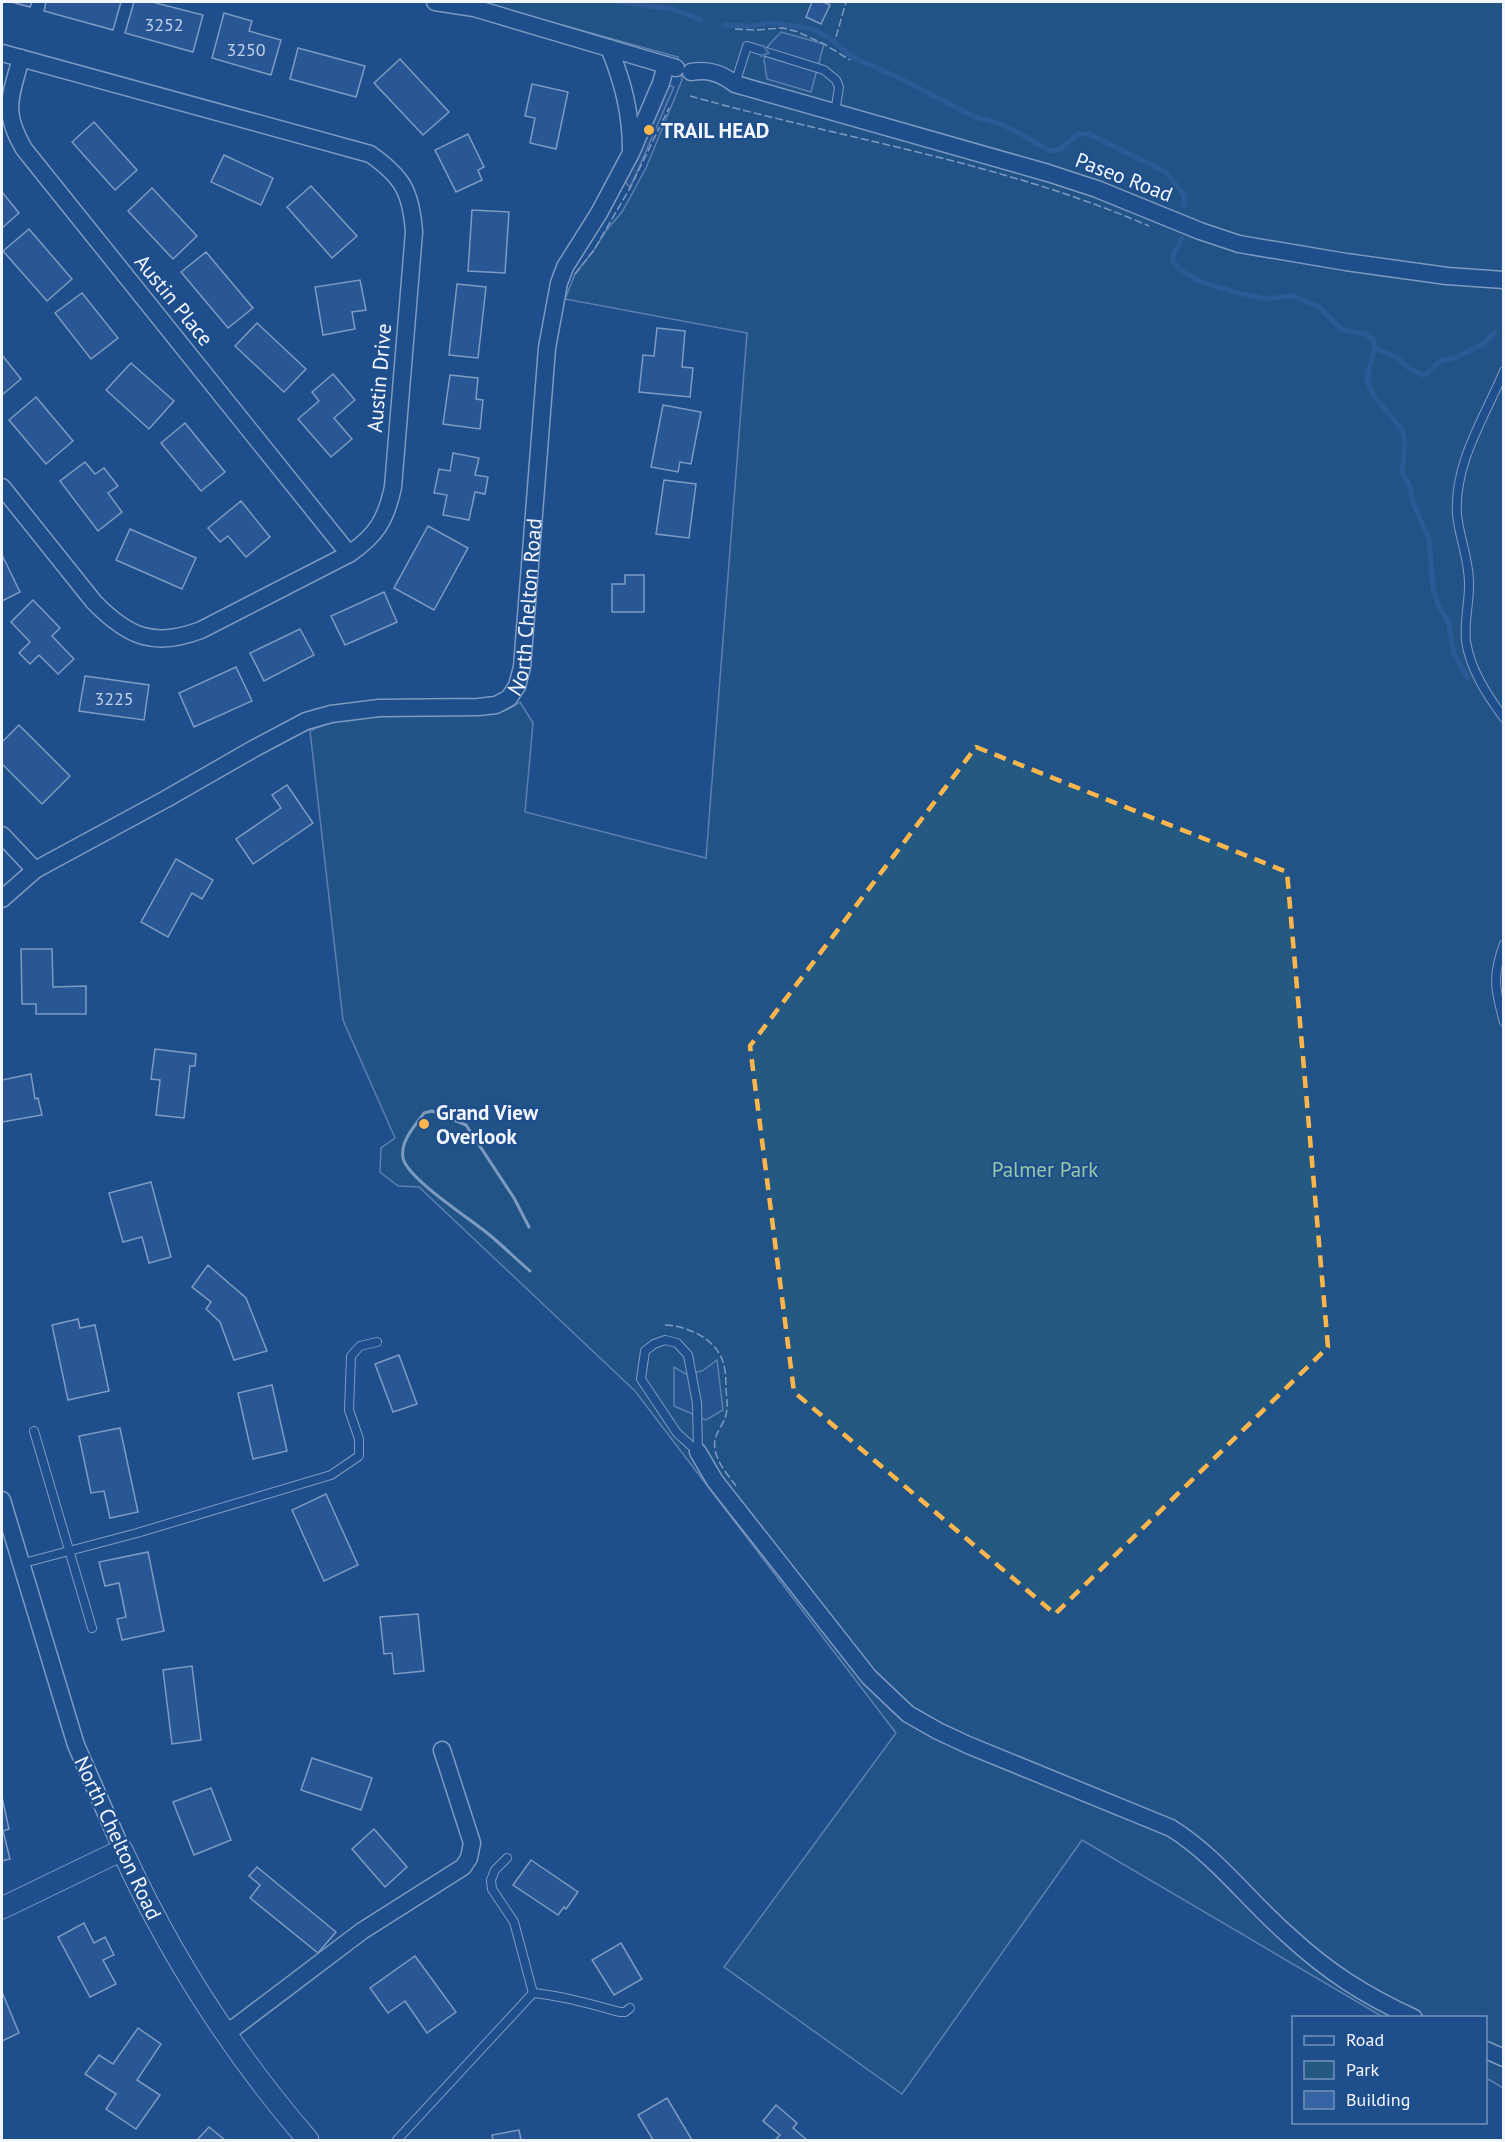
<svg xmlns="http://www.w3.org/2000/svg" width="1505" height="2142" font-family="'PT Sans',sans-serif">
	<rect width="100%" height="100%" fill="#1f4e8c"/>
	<path fill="#245a82" stroke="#a8bbd7" stroke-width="1.5" d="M479,2H1503V2088L1486,2078V2018L1383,2017L1082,1840L902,2094L724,1967L896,1733L635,1391L419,1187L398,1186L380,1172L381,1148L395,1138L343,1020L310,731C346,712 416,716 458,715C482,714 500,717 520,702L533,723L525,812L706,858L747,333L565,299L575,274L594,250L605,232L622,212L646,168L682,80L678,57Z"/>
	<g fill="#305b95" stroke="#a8bbd7" stroke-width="1.5">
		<path d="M781,32L824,44L811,92L767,79L764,60L768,46Z"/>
		<path d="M661,83L674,87L630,188L620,175Z"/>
		<path d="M717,1360L723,1410L706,1420L674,1406V1367L686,1374L702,1371Z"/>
	</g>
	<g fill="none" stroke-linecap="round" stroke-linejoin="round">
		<g stroke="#3b69a3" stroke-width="5">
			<path d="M619,2L673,9L701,20"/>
			<path d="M725,25L750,26L775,23L813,29L831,39L852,57L895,76L975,117L1001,124L1021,134L1050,151L1059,150L1078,134H1089L1166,172L1184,195V206"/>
			<path d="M1182,238L1173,256V261L1179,269L1199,281L1238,293L1265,299L1291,296L1318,306L1342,330L1366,334L1373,339L1375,348L1367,377L1369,385L1374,396L1403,431L1405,445L1402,472L1410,487L1412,500L1429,539L1433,589L1439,607L1448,621L1454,654L1468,678"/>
			<path d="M1375,348L1397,357L1410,369L1423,375L1428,373L1440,361L1457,357L1483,344L1495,332"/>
		</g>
	</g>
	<g fill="#3563a3" stroke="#f2f6ff" stroke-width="1.5">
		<path d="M11,2H32L30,7Z"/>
		<path d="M46,2H121L113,30L44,11Z"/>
		<path d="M134,2H152L203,15L193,52L125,33Z"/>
		<path d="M812,2H823L830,5L821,24L806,17Z"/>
		<path d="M224,13L252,21L249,31L281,40L271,75L212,58Z"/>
		<path d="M298,48L365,66L356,97L290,79Z"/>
		<path d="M400,59L449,112L423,135L374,83Z"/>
		<path d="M532,84L568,92L556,149L530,143L535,118L525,116Z"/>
		<path d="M94,122L137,170L115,190L72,142Z"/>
		<path d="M468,134L484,167L478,170L482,180L456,192L435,150Z"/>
		<path d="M224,155L273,178L261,205L211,182Z"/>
		<path d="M311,186L357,236L332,258L287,207Z"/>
		<path d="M152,188L197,236L173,259L128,211Z"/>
		<path d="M2,192L19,213L2,228Z"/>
		<path d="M472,210L509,212L505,273L468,271Z"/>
		<path d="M29,229L72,279L47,301L3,251Z"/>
		<path d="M206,252L253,308L228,328L181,272Z"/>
		<path d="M360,280L366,310L352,312L355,329L323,335L315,287Z"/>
		<path d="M457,284L486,287L478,358L449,355Z"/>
		<path d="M82,293L118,338L91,359L55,313Z"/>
		<path d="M257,323L306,369L284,392L235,346Z"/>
		<path d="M657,328L685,331L682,367L693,368L690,397L639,392L643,355L654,356Z"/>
		<path d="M2,355L21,379L2,395Z"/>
		<path d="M131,363L174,401L149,429L106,390Z"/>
		<path d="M333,374L355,400L334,418L352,439L331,457L298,419L319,401L312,392Z"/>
		<path d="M450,375L478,378L476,399L483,400L480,429L443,424Z"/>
		<path d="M36,397L73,441L46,464L9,420Z"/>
		<path d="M663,405L701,412L691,464L680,462L678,472L651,467Z"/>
		<path d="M185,423L225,472L201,491L161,443Z"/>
		<path d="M453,453L479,458L475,475L488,477L485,494L475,492L469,520L443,515L447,495L434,493L439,469L450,471Z"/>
		<path d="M85,462L95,474L104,468L118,486L108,493L122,512L98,531L60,481Z"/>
		<path d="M664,480L696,484L689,538L656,534Z"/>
		<path d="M241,501L270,537L246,557L228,536L220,542L208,528Z"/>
		<path d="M428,526L468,548L434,610L394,588Z"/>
		<path d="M130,529L196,558L182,589L116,560Z"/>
		<path d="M2,555L20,592L2,601Z"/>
		<path d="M625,575H644V612H612V584H625Z"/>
		<path d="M384,592L397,622L345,645L331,616Z"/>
		<path d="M33,600L60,628L52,636L74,659L58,674L39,655L30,664L19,653L30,642L11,622Z"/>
		<path d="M300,629L314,655L264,681L250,653Z"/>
		<path d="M236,667L252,701L194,727L179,693Z"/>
		<path d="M85,676L149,685L144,720L79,711Z"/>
		<path d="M19,725L70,776L42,804L2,764V742Z"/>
		<path d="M287,785L313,823L253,864L236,839L281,808L272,795Z"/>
		<path d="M176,859L213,880L202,899L192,893L168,937L141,922Z"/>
		<path d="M21,949H52L53,987L86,986V1014H36V1004H22Z"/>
		<path d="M155,1049L196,1054L195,1066H190L184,1118L156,1115L160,1080L151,1079Z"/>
		<path d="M31,1074L35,1099L38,1098L42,1115L2,1122V1080Z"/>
		<path d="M151,1182L171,1257L149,1263L142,1237L123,1242L109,1193Z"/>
		<path d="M208,1265L246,1298L267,1351L234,1360L220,1322L206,1309L211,1302L192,1287Z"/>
		<path d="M78,1319L80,1328L95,1325L109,1391L68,1400L52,1325Z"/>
		<path d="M399,1355L417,1404L393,1412L375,1364Z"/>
		<path d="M272,1385L287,1451L253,1459L238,1393Z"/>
		<path d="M120,1428L138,1512L110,1518L104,1491L91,1493L79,1436Z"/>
		<path d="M326,1494L358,1565L324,1581L292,1510Z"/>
		<path d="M148,1552L164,1631L122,1640L117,1619L126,1617L119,1583L105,1586L99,1562Z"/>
		<path d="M418,1614L424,1671L394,1674L392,1653L384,1654L380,1617Z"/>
		<path d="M192,1666L201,1740L172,1744L163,1670Z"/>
		<path d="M312,1758L372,1778L361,1810L301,1790Z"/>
		<path d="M211,1788L231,1840L194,1855L173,1802Z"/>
		<path d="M2,1797L9,1829L3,1831L10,1859L2,1861Z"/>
		<path d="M374,1829L407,1867L385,1887L352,1849Z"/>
		<path d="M531,1860L578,1892L566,1909L564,1907L558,1915L513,1885Z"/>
		<path d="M257,1867L336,1932L318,1953L250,1898L260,1885L249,1876Z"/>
		<path d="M84,1923L94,1943L105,1937L114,1955L103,1960L116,1984L90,1997L58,1937Z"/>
		<path d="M621,1943L642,1979L614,1995L592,1960Z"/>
		<path d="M415,1956L456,2012L427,2033L405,2001L388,2013L370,1988Z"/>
		<path d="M2,1992L19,2033L2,2041Z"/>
		<path d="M138,2028L161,2044L137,2080L160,2095L136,2129L106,2109L116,2094L85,2074L99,2055L113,2064Z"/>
		<path d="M667,2098L692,2140H653L638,2115Z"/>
		<path d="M776,2105L797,2123L793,2128L807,2140H775L780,2135L763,2121Z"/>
		<path d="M209,2127L225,2140H197Z"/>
		<path d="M519,2130L521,2140H493L492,2135Z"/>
	</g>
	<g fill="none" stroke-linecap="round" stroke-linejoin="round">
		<g stroke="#f2f6ff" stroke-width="10">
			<g id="service">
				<path d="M735,84L747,46L824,70L836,80L839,87L835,113"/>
				<path d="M1504,371C1485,417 1454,462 1457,514C1459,538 1470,561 1469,586C1469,604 1464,622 1466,641C1470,669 1487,695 1504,718"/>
				<path d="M1504,944C1492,976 1495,990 1504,1022"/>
				<path d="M665,1340L677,1343L688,1355L697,1403L698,1452L677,1433L641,1379L645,1351L654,1344Z"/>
				<path d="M34,1431L92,1628"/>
				<path d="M20,1564L137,1533L331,1475L359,1456V1439L349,1410L351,1356L360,1346L377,1342"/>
				<path d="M507,1858L495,1870L491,1880L492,1889L514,1922L533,1993"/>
				<path d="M533,1993C563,1996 590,2004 620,2012H625L630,2008"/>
				<path d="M397,2140L533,1993"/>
			</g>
		</g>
		<g stroke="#f2f6ff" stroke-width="19">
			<g id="minor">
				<path d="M435,2L474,8L676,68"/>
				<path d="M609,48C623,82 631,113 631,150"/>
				<path d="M2,53L370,154C403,177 411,192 414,232L393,487C386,520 376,536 349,554L201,630C154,648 128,637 94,602L2,487"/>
				<path d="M21,58C10,99 2,111 24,149L349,554"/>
				<path d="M691,72C708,69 721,73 735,84L1048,173L1097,189L1200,231L1239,244L1346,262L1447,276L1504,280"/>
				<path d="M2,835L35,870"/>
				<path id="s1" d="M2,899L35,870L166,799L255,748L306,721L331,714L379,708L478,707L496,705L509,698L517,686L522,667L547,348L559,283L565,267L599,213L631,153L661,83L666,65"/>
				<path d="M698,1452L715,1481L869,1677L908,1714L938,1731L968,1745L1171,1828C1216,1856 1248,1900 1288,1935C1328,1972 1364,1995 1414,2018"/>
				<path d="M2,1500L76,1745L122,1850"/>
				<path d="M226,2034L362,1931L463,1867L469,1858L472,1843L442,1750"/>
				<path d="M1486,2050L1504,2058"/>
			</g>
		</g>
		<g stroke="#f2f6ff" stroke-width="23">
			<path id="tertiary" d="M2,1908L122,1850C170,1955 233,2053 308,2140"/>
		</g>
		<use href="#service" stroke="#1f4e8c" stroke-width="8"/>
		<use href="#minor" stroke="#1f4e8c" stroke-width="16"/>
		<use href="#tertiary" stroke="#1f4e8c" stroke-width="21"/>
		<g stroke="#f2f6ff" stroke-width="1.5" stroke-dasharray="8 3" stroke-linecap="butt">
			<path d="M735,29L756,30L783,28L798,32L824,44L850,60"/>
			<path d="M836,37L846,2"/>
			<path d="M690,96C843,139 1002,162 1149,226"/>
			<path d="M575,274L594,250L630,188L669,108"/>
			<path d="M665,1325C686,1326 713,1337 722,1359C726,1369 726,1381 726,1391C727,1399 728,1407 726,1415C723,1427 712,1435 715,1449C717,1463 728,1475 736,1486"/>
		</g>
		<path stroke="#f2f6ff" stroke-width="3" d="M529,1227L514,1198L466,1125L432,1111L424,1113C415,1126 400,1141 403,1158C407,1179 474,1221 492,1237C505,1248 517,1260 530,1271"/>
	</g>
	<defs><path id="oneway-chevron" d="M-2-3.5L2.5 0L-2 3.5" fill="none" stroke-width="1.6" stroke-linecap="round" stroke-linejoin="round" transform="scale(1.5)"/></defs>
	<use stroke="#7e9ac0" href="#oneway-chevron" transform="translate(765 52) rotate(17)"/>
	<path d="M0 0H1505V2142H0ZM976,747L1287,872L1328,1347L1055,1614L794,1392L750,1046Z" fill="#1f4e8c" fill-opacity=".55" fill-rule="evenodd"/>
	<path fill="none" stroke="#ffb74d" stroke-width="4.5" stroke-dasharray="12 8" stroke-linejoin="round" d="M976,747L1287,872L1328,1347L1055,1614L794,1392L750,1046Z"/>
	<g fill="#ffb74d" stroke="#1f4e8c" stroke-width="2">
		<circle cx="649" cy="130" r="6"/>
		<circle cx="424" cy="1124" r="6"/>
	</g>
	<g text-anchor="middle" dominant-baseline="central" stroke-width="4.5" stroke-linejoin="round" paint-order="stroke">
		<g font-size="18" fill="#c3d1e8">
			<text x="164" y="24">3252</text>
			<text x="246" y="49">3250</text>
			<text x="114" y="698">3225</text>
		</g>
		<g font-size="21" font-weight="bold" fill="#f2f6ff" stroke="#1f4e8c" text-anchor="start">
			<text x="661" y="130">TRAIL HEAD</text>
			<text x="436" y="1112">Grand View<tspan x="436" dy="24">Overlook</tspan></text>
		</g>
		<g font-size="21" fill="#f2f6ff" stroke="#1f4e8c">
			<text transform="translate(1124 177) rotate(21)">Paseo Road</text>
			<text transform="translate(174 300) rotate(51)">Austin Place</text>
			<text transform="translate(379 378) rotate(-85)">Austin Drive</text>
			<text stroke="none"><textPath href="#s1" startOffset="654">North Chelton Road</textPath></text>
			<text transform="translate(118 1838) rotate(65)">North Chelton Road</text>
		</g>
		<g font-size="21" fill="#97c8a6" stroke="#1f4e8c">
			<text x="1045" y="1169">Palmer Park</text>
		</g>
	</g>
	<rect width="1505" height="2142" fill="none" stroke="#f2f6ff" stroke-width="6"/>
	<rect x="1292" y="2016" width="195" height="108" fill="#1f4e8c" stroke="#7391ba" stroke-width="1.5"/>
	<rect x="1304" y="2036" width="30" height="9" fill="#1f4e8c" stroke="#7391ba" stroke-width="1.5"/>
	<text x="1346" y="2046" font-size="18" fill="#f2f6ff">Road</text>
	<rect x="1304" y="2061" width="30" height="18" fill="#245a82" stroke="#7391ba" stroke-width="1.5"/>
	<text x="1346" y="2076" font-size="18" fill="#f2f6ff">Park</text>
	<rect x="1304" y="2091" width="30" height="18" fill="#3563a3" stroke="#7391ba" stroke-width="1.5"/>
	<text x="1346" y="2106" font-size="18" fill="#f2f6ff">Building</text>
</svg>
